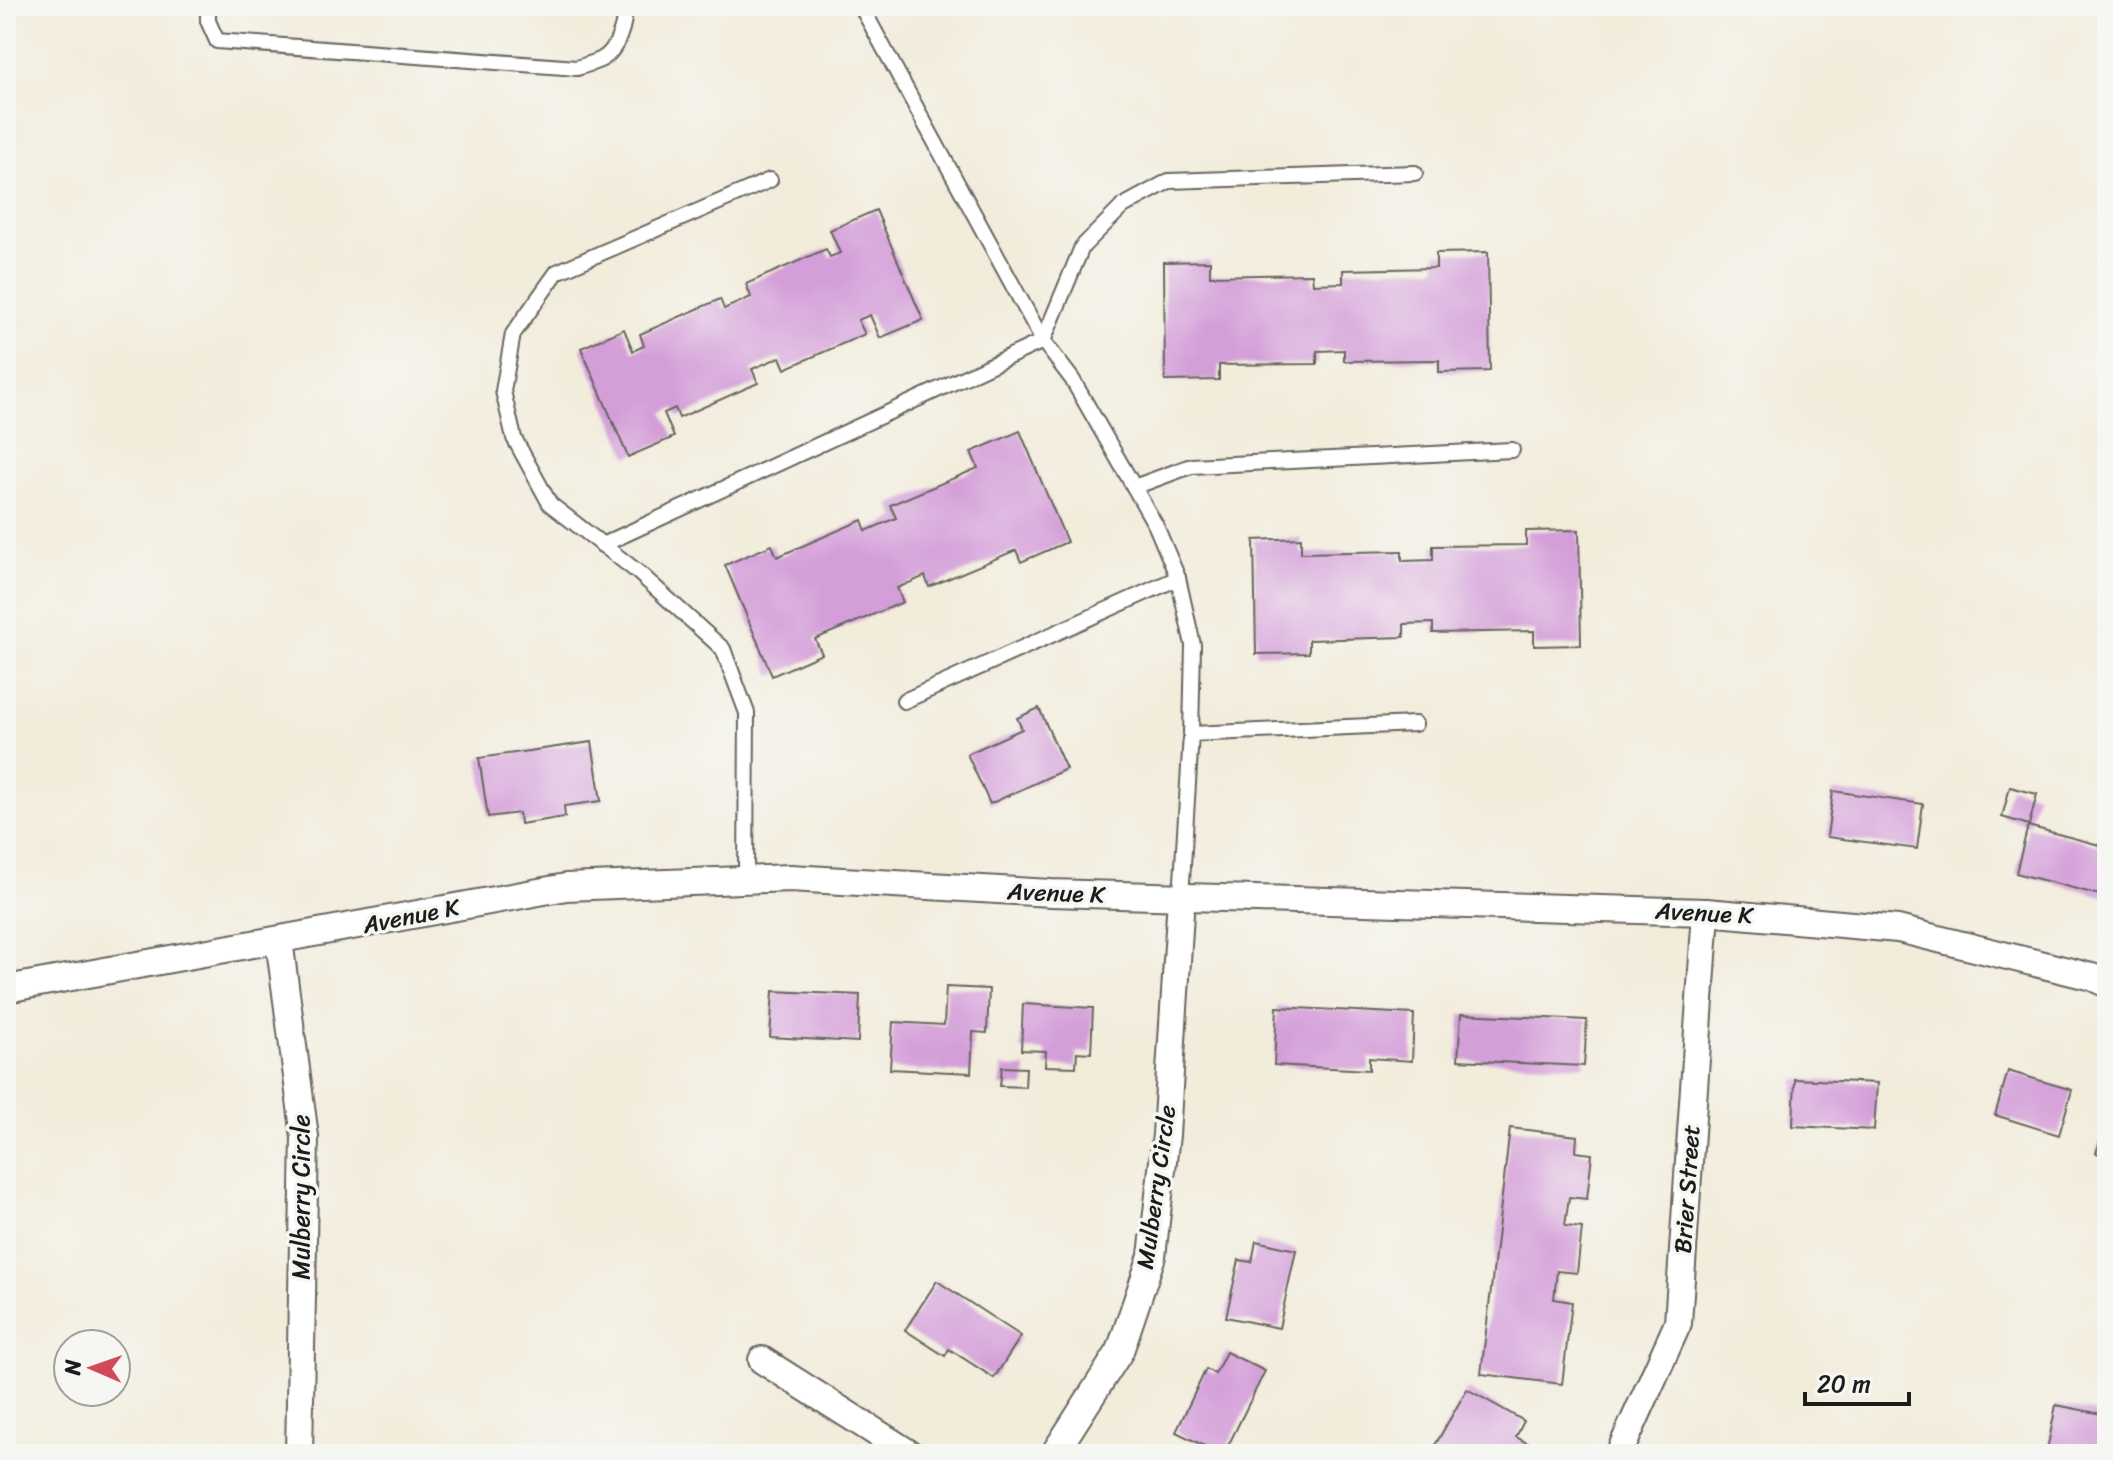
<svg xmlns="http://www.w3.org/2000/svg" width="2113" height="1460" font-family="Sriracha,sans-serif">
	<rect width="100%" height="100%" fill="#f6f6f2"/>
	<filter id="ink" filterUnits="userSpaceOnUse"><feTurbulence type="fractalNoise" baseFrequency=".0125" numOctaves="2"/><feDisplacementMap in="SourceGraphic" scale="16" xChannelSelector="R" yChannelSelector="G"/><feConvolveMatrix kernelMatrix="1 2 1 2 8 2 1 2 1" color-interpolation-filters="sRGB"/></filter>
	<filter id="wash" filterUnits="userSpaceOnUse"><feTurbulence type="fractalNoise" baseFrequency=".006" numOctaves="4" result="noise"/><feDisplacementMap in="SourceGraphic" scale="32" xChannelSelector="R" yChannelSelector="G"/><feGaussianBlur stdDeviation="1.8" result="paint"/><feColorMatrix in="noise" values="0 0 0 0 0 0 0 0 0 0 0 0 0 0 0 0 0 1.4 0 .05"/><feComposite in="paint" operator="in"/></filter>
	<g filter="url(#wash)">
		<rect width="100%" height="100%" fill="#f2ecdb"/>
		<g id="blocks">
			<g fill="#d49fd9">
				<path d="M876,210L923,320L880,338L870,315L858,320L865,334L785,369L780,357L752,369L758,383L679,418L675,408L664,413L674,437L628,457L581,348L624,329L633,351L644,346L640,334L720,299L724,309L751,297L746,284L826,249L830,257L840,253L830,230Z"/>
				<path d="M1488,252L1490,371L1439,372V360L1344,361V350L1317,351V364L1219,365V380L1165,381L1164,262L1210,261V276L1312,274L1313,284L1343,283V270L1436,268V253Z"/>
				<path d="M1020,431L1067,542L1021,562L1016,550L929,587L925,576L897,588L903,602L815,639L822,654L772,676L725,565L772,545L777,557L862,520L866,531L896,518L890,505L978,468L971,452Z"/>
				<path d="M1579,530L1581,645L1534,646V631L1433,633V623L1404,624V637L1309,640V653L1256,654L1254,540L1301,538V553L1402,551V561L1433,560V546L1526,545V531Z"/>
				<path d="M1039,708L1066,769L990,804L967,754L1022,729L1017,718Z"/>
				<path d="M592,742L601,801L564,806L565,817L520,824L519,813L488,817L479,758Z"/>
				<path d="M2010,787L2037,794L2029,825L2002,817Z"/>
				<path d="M1833,791L1923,804L1917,849L1827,837Z"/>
				<path d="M2028,826L2107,847V897L2016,873Z"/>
				<path d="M946,987L989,989L987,1033L973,1032L971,1073L890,1069L893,1022L944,1025Z"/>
				<path d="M773,991L860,995L858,1042L770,1037Z"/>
				<path d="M1023,1004L1093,1008L1091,1053L1077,1052L1076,1067L1045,1066L1046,1051L1021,1050Z"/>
				<path d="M1277,1007L1414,1014L1412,1061L1369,1058V1070L1274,1065Z"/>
				<path d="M1461,1014L1587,1020L1584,1066L1458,1060Z"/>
				<path d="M1002,1067L1026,1068L1025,1087L1000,1086Z"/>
				<path d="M2008,1071L2072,1090L2059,1135L1995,1115Z"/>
				<path d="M1795,1079L1877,1083L1874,1130L1793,1126Z"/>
				<path d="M2107,1123V1157L2096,1153Z"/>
				<path d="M1510,1128L1577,1136L1576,1152L1592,1154L1587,1199L1569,1197L1565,1226L1582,1228L1577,1273L1557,1271L1554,1299L1572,1302L1562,1384L1481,1374Z"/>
				<path d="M1256,1241L1296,1250L1279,1328L1226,1317L1239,1260L1252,1262Z"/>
				<path d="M937,1281L1021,1336L994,1378L949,1349L945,1356L905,1330Z"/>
				<path d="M1226,1352L1265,1371L1224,1454H1221L1176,1432L1206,1369L1215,1374Z"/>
				<path d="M1467,1389L1524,1421L1516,1437L1531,1445L1527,1454H1430Z"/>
				<path d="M2056,1405L2107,1415V1454H2070L2047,1450Z"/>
			</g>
		</g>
	</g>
	<g filter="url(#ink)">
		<use href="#blocks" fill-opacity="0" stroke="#67655f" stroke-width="2"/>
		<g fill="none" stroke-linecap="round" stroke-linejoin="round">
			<g stroke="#67655f" stroke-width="18">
				<g id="lane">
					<path d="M208,6V21L217,41L577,68C585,65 594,63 602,59C618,50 625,24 625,6"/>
					<path d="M861,6L1043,341L1072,379L1134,487L1156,526L1178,578L1193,645L1191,734L1181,898"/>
					<path d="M1134,487L1191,466L1512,450"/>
					<path d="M602,545L1043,341L1082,247L1123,206L1169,181L1415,173"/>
					<path d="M904,701L1178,578"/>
					<path d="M1191,734L1415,724"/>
					<path d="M746,880L747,713L723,649L639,573L550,504L514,438L503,391L513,334L557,272L770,180"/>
				</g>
			</g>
			<g stroke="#67655f" stroke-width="30">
				<g id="street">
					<path d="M279,940L305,1137L299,1454"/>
					<path d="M6,989L566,887L790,878L1051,893L1706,912L1898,929L2092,977L2107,984"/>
					<path d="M762,1360L910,1454"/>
					<path d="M1054,1454L1120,1351L1152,1256L1166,1135L1181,898"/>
					<path d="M1619,1454L1678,1323L1706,912"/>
				</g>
			</g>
			<use href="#lane" stroke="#fff" stroke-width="14"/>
			<use href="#street" stroke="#fff" stroke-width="26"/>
		</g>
	</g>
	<g text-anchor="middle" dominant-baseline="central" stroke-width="7" stroke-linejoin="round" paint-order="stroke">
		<g font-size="24" fill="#1c1c1c" stroke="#f6f6f2">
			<text transform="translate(1056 893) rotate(2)">Avenue K</text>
			<text transform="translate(1704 913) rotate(3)">Avenue K</text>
			<text transform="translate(411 916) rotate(-11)">Avenue K</text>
			<text transform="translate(1156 1187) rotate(-82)">Mulberry Circle</text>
			<text transform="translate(1687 1189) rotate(-86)">Brier Street</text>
			<text transform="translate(301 1197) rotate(-90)">Mulberry Circle</text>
		</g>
	</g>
	<rect width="2113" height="1460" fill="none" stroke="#f6f6f2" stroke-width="32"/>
	<g transform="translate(92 1368) rotate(272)"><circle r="38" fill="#f6f6f2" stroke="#9f9f9c" stroke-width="2"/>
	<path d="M0-6L14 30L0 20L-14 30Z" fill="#d1495b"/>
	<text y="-12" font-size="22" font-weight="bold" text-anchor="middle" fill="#1c1c1c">N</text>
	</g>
	<path d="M1805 1392v12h104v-12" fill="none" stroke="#1c1c1c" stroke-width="4"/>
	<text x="1817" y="1392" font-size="24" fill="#1c1c1c" stroke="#f6f6f2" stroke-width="6" paint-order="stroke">20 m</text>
</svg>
